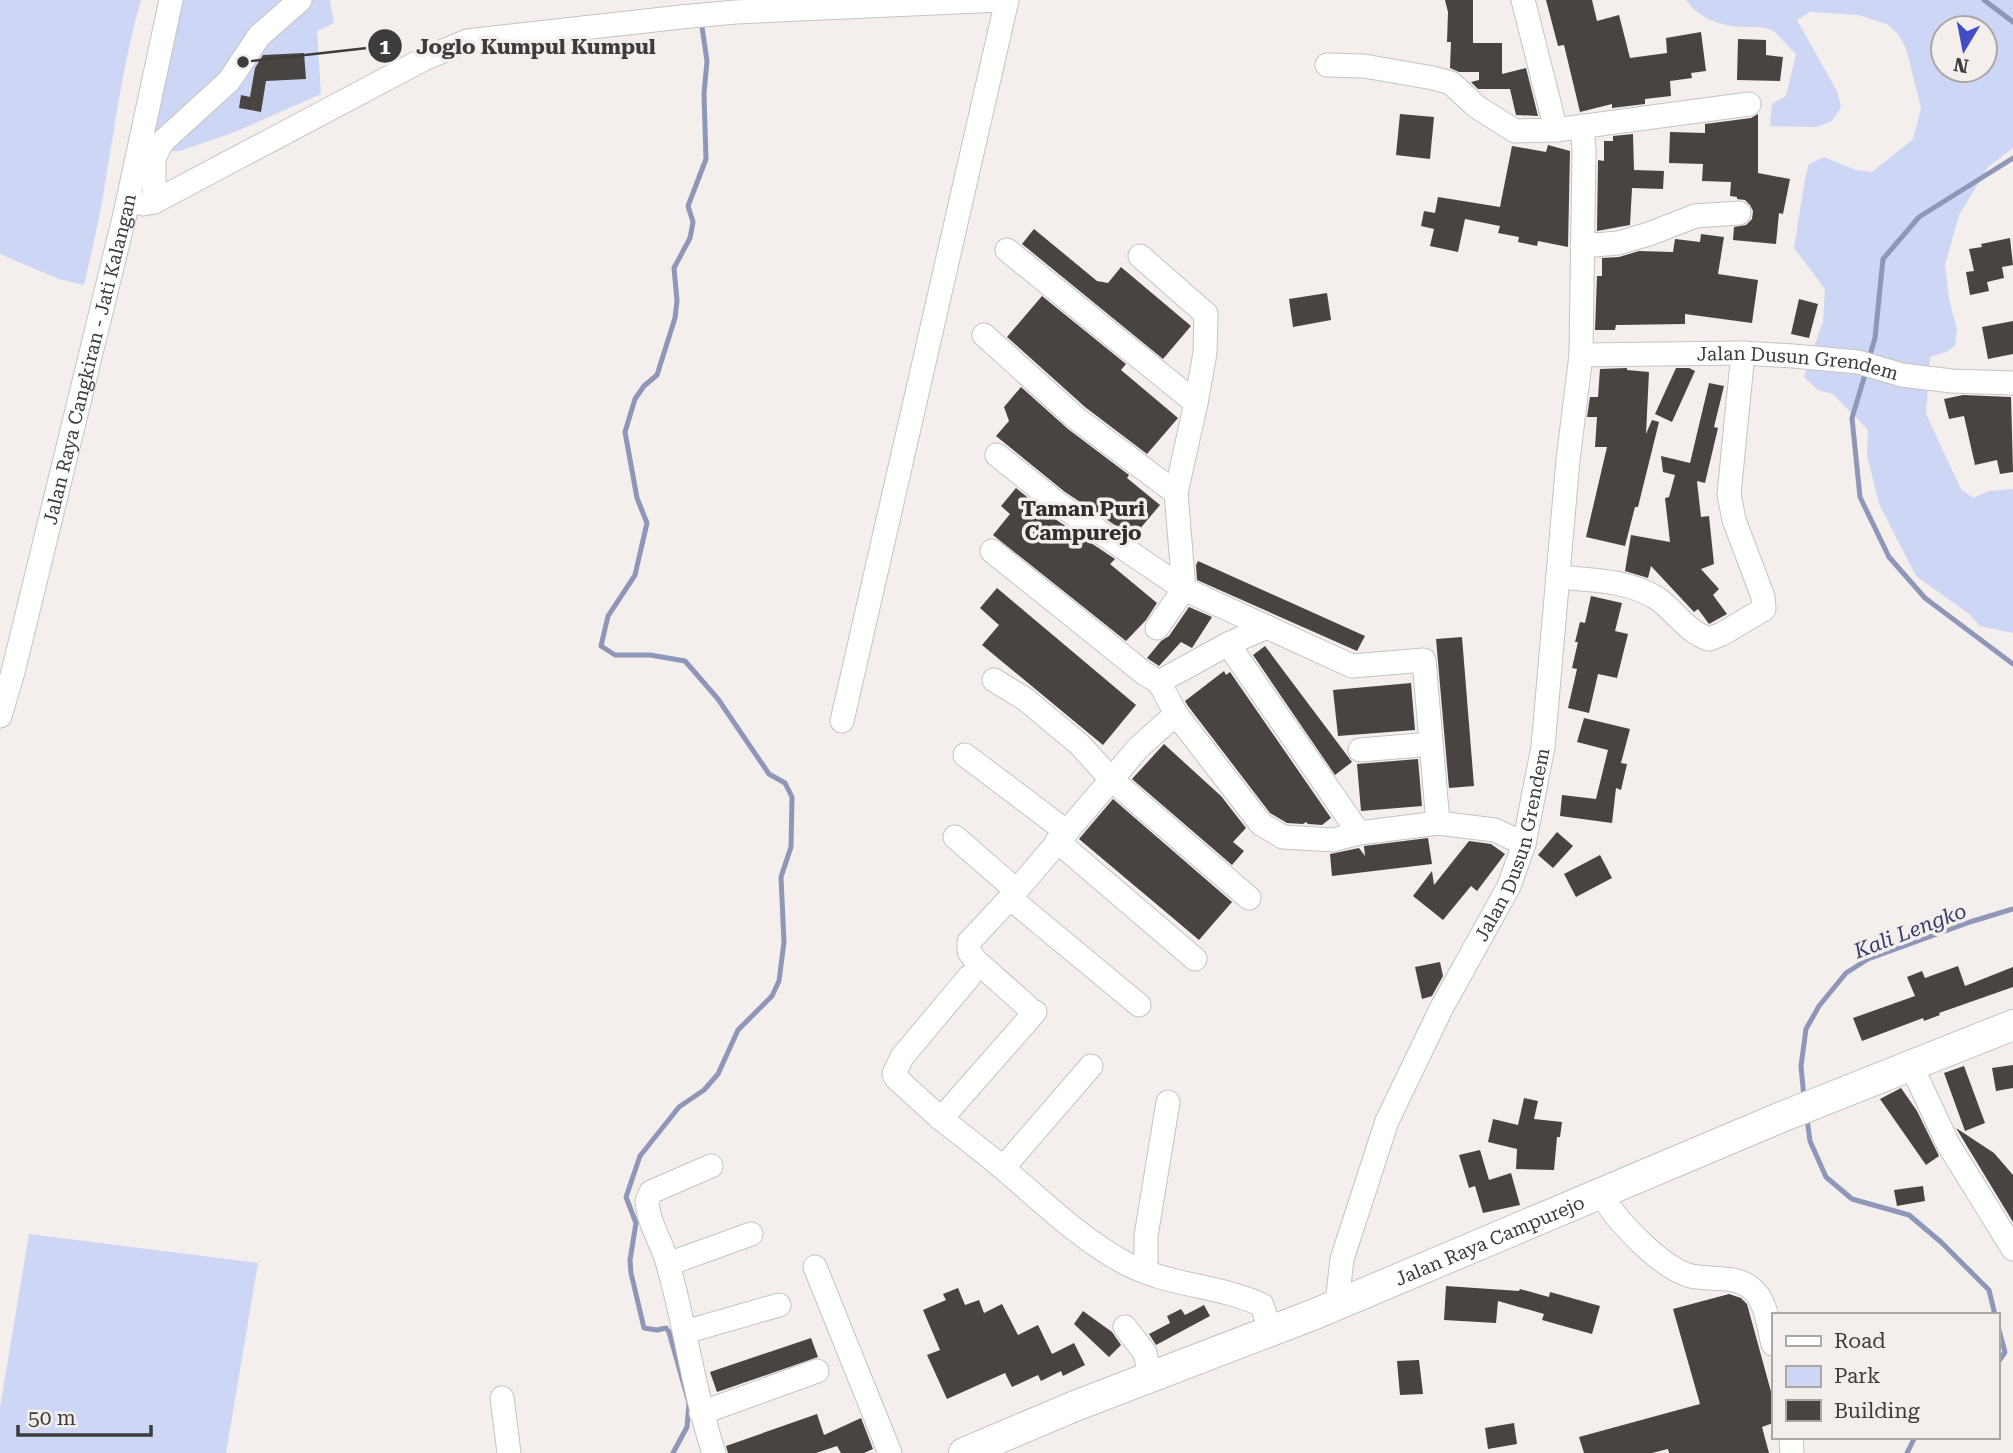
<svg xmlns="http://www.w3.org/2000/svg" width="2013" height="1453" font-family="'Roboto Serif',serif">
	<rect width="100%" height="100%" fill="#f4efed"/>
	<g fill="#cdd6f4" fill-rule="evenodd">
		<path d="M0,0H141C123,62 115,126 104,190C99,222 91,253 84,285L59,279L0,254Z"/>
		<path d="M181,0H330L334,23L317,31L321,94L235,132L180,151L150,152Z"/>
		<path d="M1686,0H2013V148L1988,167L1959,215L1945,265L1949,299L1957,329L1955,346L1946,352L1930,357L1926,414L1961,489L1973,498L1989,491L2013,489V633L1980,626L1969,614L1916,576L1879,504L1867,455L1868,430L1833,394L1818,390L1804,377L1823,321L1825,289L1794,248L1805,179L1809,164L1824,157L1856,170L1872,172L1913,139L1921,108L1906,48L1898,34L1887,24L1858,15L1810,12L1797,20L1837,91L1841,107L1832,121L1817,127L1770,126L1772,104L1786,96L1796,54C1790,49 1777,33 1772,30C1766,27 1757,27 1750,27C1725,27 1702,22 1686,0ZM1943,28H1985V70H1943Z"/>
		<path d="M29,1234L258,1263L226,1453H0V1407Z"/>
	</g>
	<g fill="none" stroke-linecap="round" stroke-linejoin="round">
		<g stroke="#8e97b8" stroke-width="5">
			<path d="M1984,0L2013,22"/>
			<path d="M1869,358L1875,338L1883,259L1919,217L2013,158"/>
			<path d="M1866,371L1852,418L1860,497L1889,557L1925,598L2013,664"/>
			<path d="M1804,1098L1801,1066L1806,1029L1819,1006L1846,973L1868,959L1970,922L2013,909"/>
			<path d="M1807,1119L1810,1141L1826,1177L1852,1199L1909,1215L1941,1242L1989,1290L1995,1315"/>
			<path d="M1997,1323L2005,1352L1997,1364"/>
			<path d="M673,1453L687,1427L689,1403L669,1332L666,1328L657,1330L644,1328L631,1273L630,1260L636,1223L626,1197L640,1156L679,1107L704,1090L718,1074L738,1030L772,996L779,981L784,942L781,877L791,847L792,797L785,783L769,774L718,699L685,661L650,655H615L601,646L608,616L635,575L647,523L637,498L625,432L635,399L644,386L657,375L675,318L677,301L674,268L690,238L693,222L688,206L706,159L704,94L707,61L701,20"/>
			<path d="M1907,1453L1915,1437"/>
		</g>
	</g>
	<g fill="#474442">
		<path d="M1445,0H1473V43H1502V74L1526,68L1538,116L1516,115L1510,89H1478L1471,82L1479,80V72H1459L1450,68L1451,42H1447L1448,12Z"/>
		<path d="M1546,0H1592L1597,21L1619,15L1630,58L1667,53L1666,38L1701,32L1706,71L1691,73L1692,78L1670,81L1671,96L1645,99V104L1612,108V104L1580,112L1564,45L1558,46Z"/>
		<path d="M1738,39L1766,40V55L1783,57L1780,81L1737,80Z"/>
		<path d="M304,53L306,79L266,81L261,112L239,108L241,95L250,97L255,68L263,55Z"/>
		<path d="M1400,114L1434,117L1430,159L1396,155Z"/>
		<path d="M1758,114V173L1790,179L1783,214L1779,213L1776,244L1733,240L1734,227L1746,225L1752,219L1753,211L1750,205L1745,200L1737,199V197L1730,196L1731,182L1702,181L1703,164L1669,163L1670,132L1705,133V124L1751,118Z"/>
		<path d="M1633,134L1634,170L1664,171L1663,189L1632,188L1630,225L1597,231L1598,160L1604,161V141H1613V136Z"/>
		<path d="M1548,145L1570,151L1568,247L1538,241L1537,246L1518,242L1519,237L1498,233L1500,226L1465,219L1458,252L1430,246L1434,229L1421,226L1424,211L1435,213L1438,197L1500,207L1512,146L1546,152Z"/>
		<path d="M1034,229L1097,281L1108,283L1121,267L1191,326L1163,359L1022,244Z"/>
		<path d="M1701,234L1724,237L1718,274L1758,280L1752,323L1685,314V324L1616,325L1615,330H1595L1597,276H1602V258L1619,257L1639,251L1673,252L1675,239L1700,242Z"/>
		<path d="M2010,238L2013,265L2002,267L2004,278L1987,282L1989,291L1970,295L1966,272L1974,271L1969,249L1982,247L1981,244Z"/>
		<path d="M1327,293L1331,320L1293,327L1289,299Z"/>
		<path d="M1042,296L1126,364L1121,370L1178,418L1147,454L1085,407L1007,337Z"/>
		<path d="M1799,299L1818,304L1809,338L1791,334Z"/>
		<path d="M2013,321V354L1988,359L1982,327Z"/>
		<path d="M1627,368V370L1649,372L1646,434L1652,420L1659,422L1638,507H1635L1625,546L1586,537L1607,447H1595L1597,417H1587L1590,397H1598L1600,369Z"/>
		<path d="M1676,368H1689L1695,371L1672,422L1655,414Z"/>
		<path d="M1709,383L1724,386L1714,427L1718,428L1705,483L1697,481L1701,517L1709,516L1714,564L1701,569L1719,589L1713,595L1727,614L1709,624L1698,609L1694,612L1651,566L1648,578L1625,571L1631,535L1670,542L1665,498L1669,497L1675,475L1663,472L1661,456L1690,463Z"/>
		<path d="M1021,387L1068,429L1129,475L1127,478L1160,505L1133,537L1065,492L996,436L1009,421L1004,407Z"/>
		<path d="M1963,395L2011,397L2013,472L2000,474L1997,460L1975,465L1964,416L1949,419L1944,399Z"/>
		<path d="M1016,488L1049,515L1115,559L1110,564L1157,603L1146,620L1126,641L993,535L1010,514L1001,506Z"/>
		<path d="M1198,561L1365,636L1357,651L1197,580L1196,565Z"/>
		<path d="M997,588L1136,705L1103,745L982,645L999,625L980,608Z"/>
		<path d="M1591,596L1622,603L1615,631L1628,634L1617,678L1598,674L1589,713L1568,708L1577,669L1572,668L1578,642H1575L1580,622L1585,623Z"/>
		<path d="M1189,607L1212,617L1192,648L1181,642L1159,666L1147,658L1161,641L1169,636Z"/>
		<path d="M1462,637L1474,786L1449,788L1436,639Z"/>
		<path d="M1265,646L1352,762L1335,775L1253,655Z"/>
		<path d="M1224,671L1226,675L1230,672L1331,818L1322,825L1308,824L1306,822L1303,824L1287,823L1270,813L1188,706L1185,701Z"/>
		<path d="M1411,683L1415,730L1338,736L1333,690Z"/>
		<path d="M1584,718L1630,729L1621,763L1627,764L1621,790L1616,788L1612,823L1560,816L1562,795L1596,799L1608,750L1577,742Z"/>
		<path d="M1164,744L1221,796L1246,828L1233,842L1244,851L1232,865L1132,779Z"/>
		<path d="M1418,759L1422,806L1361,811L1357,764Z"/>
		<path d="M1113,799L1232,902L1199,940L1079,839Z"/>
		<path d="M1557,832L1573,846L1553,868L1538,855Z"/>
		<path d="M1428,838L1432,864L1332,876L1330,854L1359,848L1365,856L1364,846Z"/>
		<path d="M1469,841L1491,844L1505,854L1477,891L1471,886L1443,920L1413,896L1432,871L1434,885Z"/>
		<path d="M1600,855L1612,878L1576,897L1564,874Z"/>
		<path d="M1440,962L1443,976L1432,996L1422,999L1415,967Z"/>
		<path d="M1958,966L1965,986L2013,967V987L1939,1013L1940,1015L1924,1021L1923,1018L1862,1041L1853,1018L1915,996L1907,977L1922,971L1925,978Z"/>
		<path d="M2013,1065V1088L1996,1091L1992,1068Z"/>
		<path d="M1964,1066L1985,1123L1965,1131L1944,1073Z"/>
		<path d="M1901,1088L1917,1111L1939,1156L1926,1165L1880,1099Z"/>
		<path d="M1524,1098L1538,1101L1534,1119L1562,1122L1560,1137H1557L1554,1170L1516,1169L1517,1149L1488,1142L1493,1119L1518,1125Z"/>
		<path d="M1956,1128L1994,1153L2013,1175V1222Z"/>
		<path d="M1480,1150L1489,1180L1511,1173L1520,1205L1483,1213L1475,1186L1469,1188L1459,1155Z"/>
		<path d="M1923,1186L1925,1201L1897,1206L1894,1190Z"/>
		<path d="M1446,1286L1519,1291L1520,1289L1549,1297L1550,1292L1600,1306L1592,1334L1542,1320L1544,1314L1498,1301L1496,1323L1444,1320Z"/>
		<path d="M958,1288L965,1305L979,1300L984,1313L1002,1304L1018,1335L1038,1325L1052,1354L1074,1343L1085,1365L1063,1376L1061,1371L1041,1381L1038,1375L1012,1387L1005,1373L947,1399L927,1355L940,1350L923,1310L946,1300L943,1294Z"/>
		<path d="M1729,1294L1741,1298L1747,1304L1773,1399V1423L1762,1427L1769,1453H1669L1668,1449L1652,1453H1584L1579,1437L1700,1404L1673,1309Z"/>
		<path d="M1204,1305L1210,1316L1156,1345L1149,1334L1170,1323L1167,1316L1181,1309L1185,1315Z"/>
		<path d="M1083,1311L1112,1332L1121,1345L1109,1357L1074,1324Z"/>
		<path d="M811,1338L818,1357L717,1392L710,1372Z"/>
		<path d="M1419,1360L1423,1394L1400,1395L1397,1361Z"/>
		<path d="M817,1414L824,1435L861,1418L873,1449L864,1453H841L837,1446L816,1453H728L726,1446Z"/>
		<path d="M1514,1423L1517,1444L1488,1449L1485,1428Z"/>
	</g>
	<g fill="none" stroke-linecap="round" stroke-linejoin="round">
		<g stroke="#c7c3c1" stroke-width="25">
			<g id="minor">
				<path d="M1523,0L1556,130"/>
				<path d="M1327,65L1364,66L1433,78L1451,83L1477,107L1515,131L1556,130L1749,104"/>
				<path d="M154,202L424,59L467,41L681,17L736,12L1001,0"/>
				<path d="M143,204L154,202V158L162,142L229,81L259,36L300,0"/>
				<path d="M1582,246L1618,243L1649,234L1695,216L1739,213"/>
				<path d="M1007,250L1196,403"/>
				<path d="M1140,256L1206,314L1205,353L1196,403L1176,493L1184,589"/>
				<path d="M984,335L1076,418L1176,493"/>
				<path d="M1581,355L1584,150L1582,126"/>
				<path d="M997,455L1057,503L1184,589L1352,666L1424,660L1438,823"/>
				<path d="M992,551L1145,674L1159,682L1176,714L1261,824L1283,837L1333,840L1359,833L1438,823L1495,830L1524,844"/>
				<path d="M1558,577C1591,580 1629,580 1658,599C1676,612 1687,632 1709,639L1722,634L1764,609L1763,597L1734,520L1729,494L1743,353"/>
				<path d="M1157,628L1184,589"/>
				<path d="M1228,644L1359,833"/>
				<path d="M994,680L1025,699L1079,744L1112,780L1249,898"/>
				<path d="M1159,682L1228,644L1267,627"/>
				<path id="s1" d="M0,716L13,672L125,214L171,0"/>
				<path d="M842,721L1007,0"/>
				<path d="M1360,750L1431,744"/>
				<path d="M965,755L1067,832"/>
				<path d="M955,837L1016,890"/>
				<path d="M1057,841L1195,959"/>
				<path d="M1010,898L1139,1005"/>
				<path d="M1027,1006L975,960L969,951V942L1010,898L1139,747L1176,714"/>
				<path d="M1035,1012L941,1119C962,1135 983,1151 1004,1169C1043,1202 1079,1238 1125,1263C1168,1286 1219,1285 1262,1305L1270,1331"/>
				<path d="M1912,1067L1948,1144L2013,1249"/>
				<path d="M941,1119L896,1078L894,1074L902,1057L969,977"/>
				<path d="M711,1166L651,1192L647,1201C648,1224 664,1246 669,1268C686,1329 694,1393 714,1453"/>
				<path d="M1003,1168L1091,1066"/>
				<path d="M1601,1193C1614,1219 1662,1269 1691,1276C1713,1281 1739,1273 1756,1293C1767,1305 1769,1330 1773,1344"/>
				<path d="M668,1264L751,1234"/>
				<path d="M815,1267L890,1453"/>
				<path d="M1146,1272V1236L1168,1102"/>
				<path id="s2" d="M1337,1303L1342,1259L1387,1121L1441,1009L1509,886L1524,844L1543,747L1568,460L1581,355L1743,353L1793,356L1858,362L1902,375L1952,381L2013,383"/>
				<path d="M1125,1327L1145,1353L1150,1377"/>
				<path d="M685,1332L779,1305"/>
				<path d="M502,1398L509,1453"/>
				<path d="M701,1413L817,1371"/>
				<path d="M1791,1437L1792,1453"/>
			</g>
		</g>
		<g stroke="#c7c3c1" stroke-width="32">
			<g id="major">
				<path id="s3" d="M964,1453L1075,1406L1315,1314L1779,1118L2013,1025"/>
			</g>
		</g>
		<use href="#minor" stroke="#fff" stroke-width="23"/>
		<use href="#major" stroke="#fff" stroke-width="30"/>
	</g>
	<g text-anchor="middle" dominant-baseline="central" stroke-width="7" stroke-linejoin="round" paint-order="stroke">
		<g font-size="19" fill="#3d3c3b" stroke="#f4efed">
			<text stroke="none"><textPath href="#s1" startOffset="368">Jalan Raya Cangkiran - Jati Kalangan</textPath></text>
			<text stroke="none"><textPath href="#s2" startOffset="1209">Jalan Dusun Grendem</textPath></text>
			<text stroke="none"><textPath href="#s2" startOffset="495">Jalan Dusun Grendem</textPath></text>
			<text stroke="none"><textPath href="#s3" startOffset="567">Jalan Raya Campurejo</textPath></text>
		</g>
		<g font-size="21" font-weight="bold" fill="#312d2c" stroke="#f4efed">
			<text x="1083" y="509">Taman Puri<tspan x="1083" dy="24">Campurejo</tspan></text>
		</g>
		<g font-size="21" font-style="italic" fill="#333d6b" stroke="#f4efed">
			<text transform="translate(1910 931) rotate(-21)">Kali Lengko</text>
		</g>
	</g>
	<path fill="none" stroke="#3d3c3b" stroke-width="2.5" d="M243 62L385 46"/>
	<g fill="#3d3c3b" stroke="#f4efed" stroke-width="2.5">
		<circle cx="243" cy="62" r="7"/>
		<circle cx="385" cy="46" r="18"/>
	</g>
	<g font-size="21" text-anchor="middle" font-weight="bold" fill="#fff">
		<text x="385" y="54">1</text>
	</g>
	<g font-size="21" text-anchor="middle" font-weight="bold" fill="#3d3c3b" stroke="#f4efed" stroke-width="7" stroke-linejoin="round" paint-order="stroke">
		<text x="536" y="54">Joglo Kumpul Kumpul</text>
	</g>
	<rect x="1772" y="1313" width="228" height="126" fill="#f4efed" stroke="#aba7a6" stroke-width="2"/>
	<rect x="1786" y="1336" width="35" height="10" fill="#ffffff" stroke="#aba7a6" stroke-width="2"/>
	<text x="1834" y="1348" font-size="21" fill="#3d3c3b">Road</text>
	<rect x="1786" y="1366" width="35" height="21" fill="#cdd6f4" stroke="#aba7a6" stroke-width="2"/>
	<text x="1834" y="1383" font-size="21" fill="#3d3c3b">Park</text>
	<rect x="1786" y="1400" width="35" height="21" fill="#474442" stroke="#aba7a6" stroke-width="2"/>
	<text x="1834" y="1418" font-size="21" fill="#3d3c3b">Building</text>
	<g transform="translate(1964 49) rotate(190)"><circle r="33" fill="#f4efed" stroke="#aba7a6" stroke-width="2"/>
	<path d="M0-5L12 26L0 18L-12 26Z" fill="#414ec3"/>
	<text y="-10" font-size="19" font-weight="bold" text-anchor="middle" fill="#3d3c3b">N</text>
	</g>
	<path d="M18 1425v10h133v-10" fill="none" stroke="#3d3c3b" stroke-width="3.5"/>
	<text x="28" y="1425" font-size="21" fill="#3d3c3b" stroke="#f4efed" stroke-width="5" paint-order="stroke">50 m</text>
</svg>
